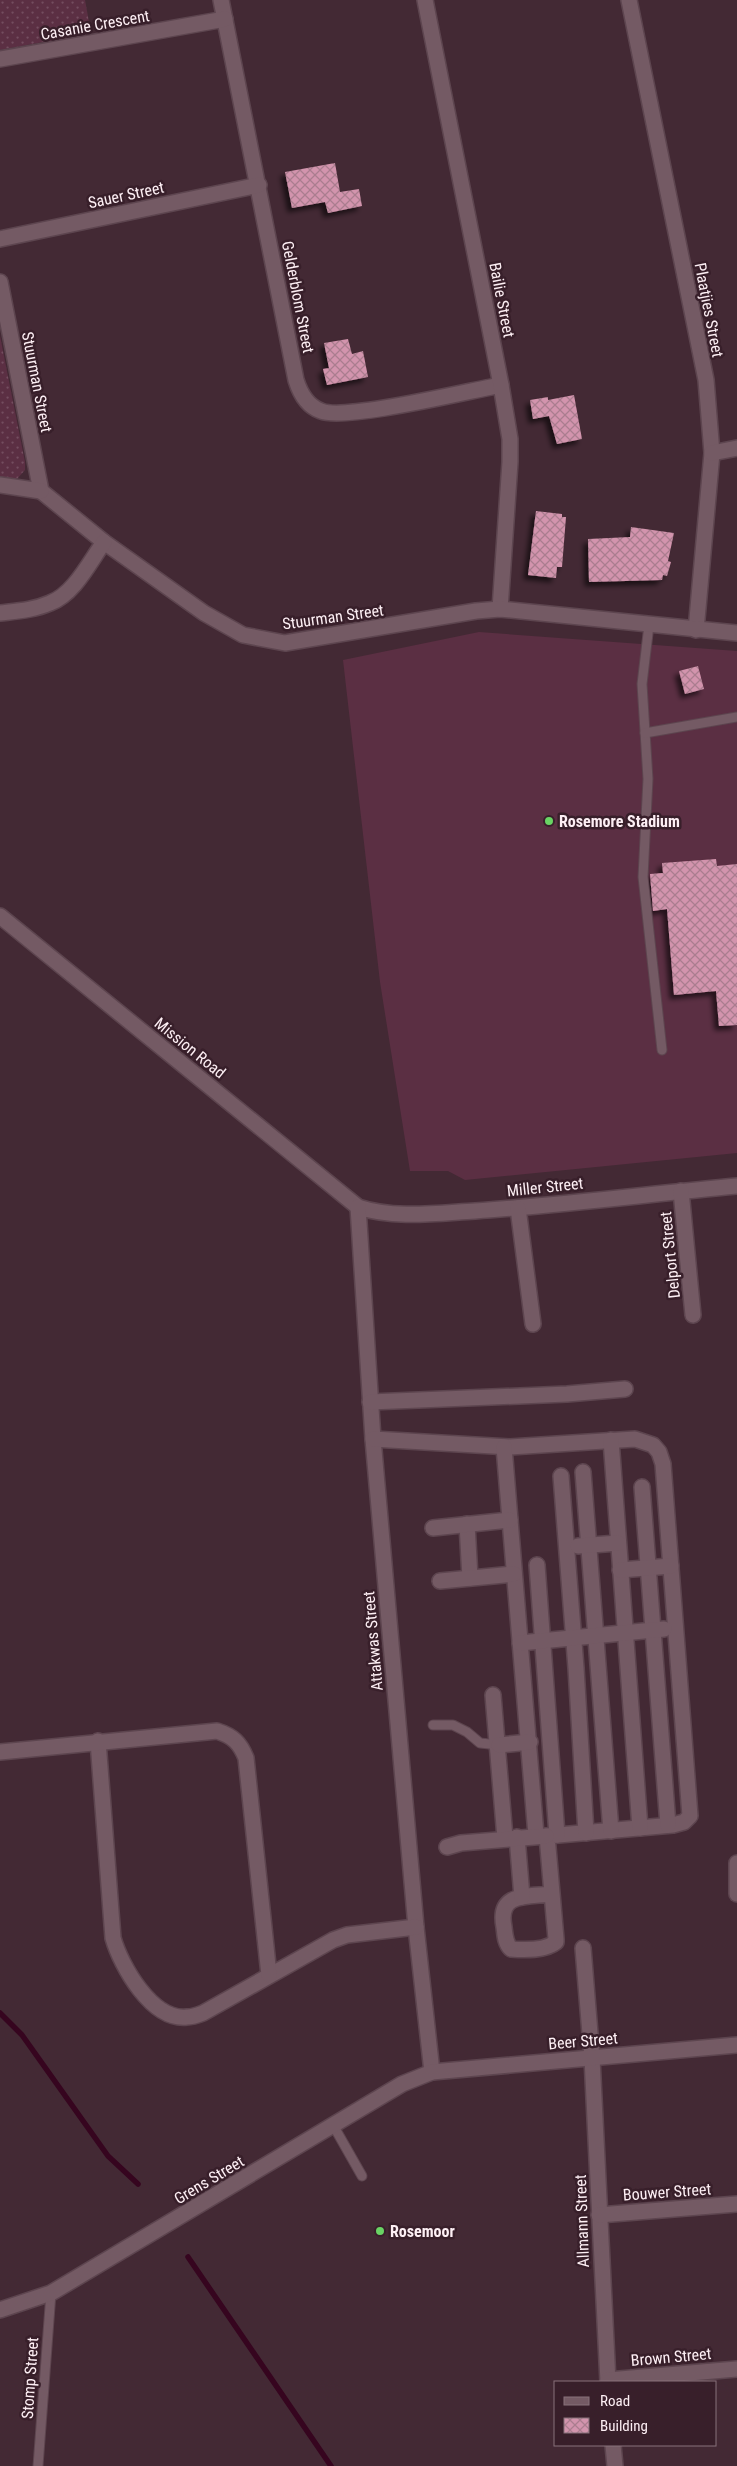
<svg xmlns="http://www.w3.org/2000/svg" width="737" height="2466" font-family="'Roboto Condensed',sans-serif">
	<defs>
		<pattern id="grass-dots" width="8" height="8" patternUnits="userSpaceOnUse" patternTransform="scale(1.25)"><rect width="8" height="8" fill="#5b2f43"/><path d="M2 2h.1M6 6h.1" fill="none" stroke="#734d5f" stroke-width="1.8" stroke-linecap="round"/></pattern>
		<pattern id="building-cross-hatch" width="8" height="8" patternUnits="userSpaceOnUse" patternTransform="scale(1.25)"><rect width="8" height="8" fill="#d294ad"/><path d="M0 0l8 8M0 8l8-8" fill="none" stroke="#aa7d8f"/></pattern>
		<filter id="shadow"><feDropShadow dx="-4.5" dy="4.5" stdDeviation="2.5" flood-color="#0009"/></filter>
	</defs>
	<rect width="100%" height="100%" fill="#432934"/>
	<g fill="url(#grass-dots)">
		<path d="M0,0H85L91,33L0,50Z"/>
		<path d="M0,336L25,462V470L17,479L0,477Z"/>
	</g>
	<path fill="#5b2f43" d="M479,632L737,651V1153L465,1180L448,1171H410L380,982L343,660Z"/>
	<g fill="none" stroke-linecap="round" stroke-linejoin="round">
		<g stroke="#36051f" stroke-width="5.5">
			<path d="M0,2013L22,2035L108,2156L138,2184"/>
			<path d="M188,2257L331,2466"/>
		</g>
	</g>
	<g fill="url(#building-cross-hatch)" filter="url(#shadow)">
		<path d="M335,163L340,192L359,189L362,206L328,213L325,202L292,208L285,172Z"/>
		<path d="M348,339L352,354L363,351L368,377L327,385L323,369L329,368L324,343Z"/>
		<path d="M574,395L582,439L557,444L549,416L533,419L530,400L548,397V400Z"/>
		<path d="M536,511L562,514V517H566L562,567H557L556,578L528,575Z"/>
		<path d="M631,527L674,533L668,561L671,562L667,576L663,575L662,580L589,582L588,539L630,537Z"/>
		<path d="M698,666L704,689L685,694L679,671Z"/>
		<path d="M716,859L717,866L737,864V1025L719,1026L716,991L674,995L667,909L653,911L650,874L663,873L662,863Z"/>
	</g>
	<g fill="none" stroke-linecap="round" stroke-linejoin="round">
		<g stroke="#5d454f" stroke-width="11">
			<g id="service">
				<path d="M649,625L642,684L648,779L643,877L662,1050"/>
				<path d="M645,733L737,717"/>
				<path d="M433,1725H453L467,1732L480,1743L499,1745"/>
				<path d="M333,2125L362,2176"/>
				<path d="M38,2466L51,2293"/>
			</g>
		</g>
		<g stroke="#5d454f" stroke-width="18">
			<g id="minor">
				<path d="M221,0L296,380C300,393 307,406 321,411C345,421 468,391 501,385"/>
				<path d="M425,0L501,385L510,439V462L500,609"/>
				<path d="M629,0L706,380L712,453L696,630"/>
				<path d="M0,59L225,19"/>
				<path d="M0,239L259,185"/>
				<path d="M0,282L41,491L104,542L204,613L243,635L285,643L476,611L500,609L737,633"/>
				<path d="M712,453L737,448"/>
				<path d="M0,485L41,491"/>
				<path d="M0,613C17,611 34,610 50,603C74,594 89,563 104,542"/>
				<path d="M0,916L358,1207C394,1219 438,1213 475,1211C563,1205 650,1194 737,1186"/>
				<path d="M681,1191L693,1315"/>
				<path d="M358,1207L373,1439L416,1927L432,2072"/>
				<path d="M518,1208L533,1324"/>
				<path d="M370,1402L567,1394L625,1389"/>
				<path d="M373,1439L510,1447L635,1439L653,1445L659,1452L663,1464L690,1816L684,1822L673,1825L547,1836L556,1939V1942C545,1951 524,1950 511,1949C505,1943 505,1935 504,1927C497,1892 527,1897 552,1894"/>
				<path d="M611,1440L640,1828"/>
				<path d="M504,1447L536,1835"/>
				<path d="M583,1472L611,1831"/>
				<path d="M561,1476L576,1668L586,1833"/>
				<path d="M642,1487L668,1825"/>
				<path d="M467,1524L470,1578"/>
				<path d="M433,1528L510,1520"/>
				<path d="M578,1546L618,1543"/>
				<path d="M537,1565L557,1835"/>
				<path d="M620,1570L671,1566"/>
				<path d="M440,1581L514,1574"/>
				<path d="M520,1643L664,1629"/>
				<path d="M493,1695L505,1838"/>
				<path d="M98,1741L113,1938C121,1966 152,2021 187,2017C192,2017 198,2015 203,2013L333,1940L347,1935L416,1927"/>
				<path d="M499,1745L530,1742"/>
				<path d="M0,1752L217,1731C233,1736 240,1743 246,1758L269,1975"/>
				<path d="M517,1837L522,1897"/>
				<path d="M447,1847L461,1843L546,1836"/>
				<path d="M737,1863V1894"/>
				<path d="M583,1948L592,2058L608,2382"/>
				<path d="M599,2215L737,2204"/>
				<path d="M0,2310L51,2293L402,2084L432,2072L737,2045"/>
				<path d="M608,2380L737,2369"/>
				<path d="M613,2445L615,2466"/>
			</g>
		</g>
		<use href="#service" stroke="#745a64" stroke-width="9"/>
		<use href="#minor" stroke="#745a64" stroke-width="15"/>
	</g>
	<g fill="#69d464" stroke="#381f2a" stroke-width="2">
		<circle cx="549" cy="821" r="5"/>
		<circle cx="380" cy="2231" r="5"/>
	</g>
	<g text-anchor="middle" dominant-baseline="central" stroke-width="5" stroke-linejoin="round" paint-order="stroke">
		<g font-size="16" fill="#fdeff4" stroke="#381f2a">
			<text transform="translate(95 25) rotate(-10)">Casanie Crescent</text>
			<text transform="translate(126 195) rotate(-12)">Sauer Street</text>
			<text transform="translate(298 297) rotate(79)">Gelderblom Street</text>
			<text transform="translate(502 300) rotate(79)">Bailie Street</text>
			<text transform="translate(709 310) rotate(79)">Plaatjies Street</text>
			<text transform="translate(37 382) rotate(79)">Stuurman Street</text>
			<text transform="translate(333 617) rotate(-8)">Stuurman Street</text>
			<text transform="translate(190 1048) rotate(39)">Mission Road</text>
			<text transform="translate(545 1187) rotate(-6)">Miller Street</text>
			<text transform="translate(670 1255) rotate(-96)">Delport Street</text>
			<text transform="translate(373 1641) rotate(-95)">Attakwas Street</text>
			<text transform="translate(583 2041) rotate(-5)">Beer Street</text>
			<text transform="translate(209 2180) rotate(-31)">Grens Street</text>
			<text transform="translate(667 2192) rotate(-4)">Bouwer Street</text>
			<text transform="translate(582 2221) rotate(-92)">Allmann Street</text>
			<text transform="translate(671 2357) rotate(-5)">Brown Street</text>
			<text transform="translate(30 2378) rotate(-86)">Stomp Street</text>
		</g>
		<g font-size="16" font-weight="bold" fill="#fdeff4" stroke="#381f2a" text-anchor="start">
			<text x="559" y="821">Rosemore Stadium</text>
			<text x="390" y="2231">Rosemoor</text>
		</g>
	</g>
	<rect x="554" y="2381" width="162" height="65" fill="#381f2a" stroke="#87727b"/>
	<rect x="564" y="2397" width="25" height="8" fill="#745a64" stroke="#87727b"/>
	<text x="600" y="2406" font-size="15" fill="#fdeff4">Road</text>
	<rect x="564" y="2418" width="25" height="15" fill="url(#building-cross-hatch)" stroke="#87727b"/>
	<text x="600" y="2431" font-size="15" fill="#fdeff4">Building</text>
</svg>
